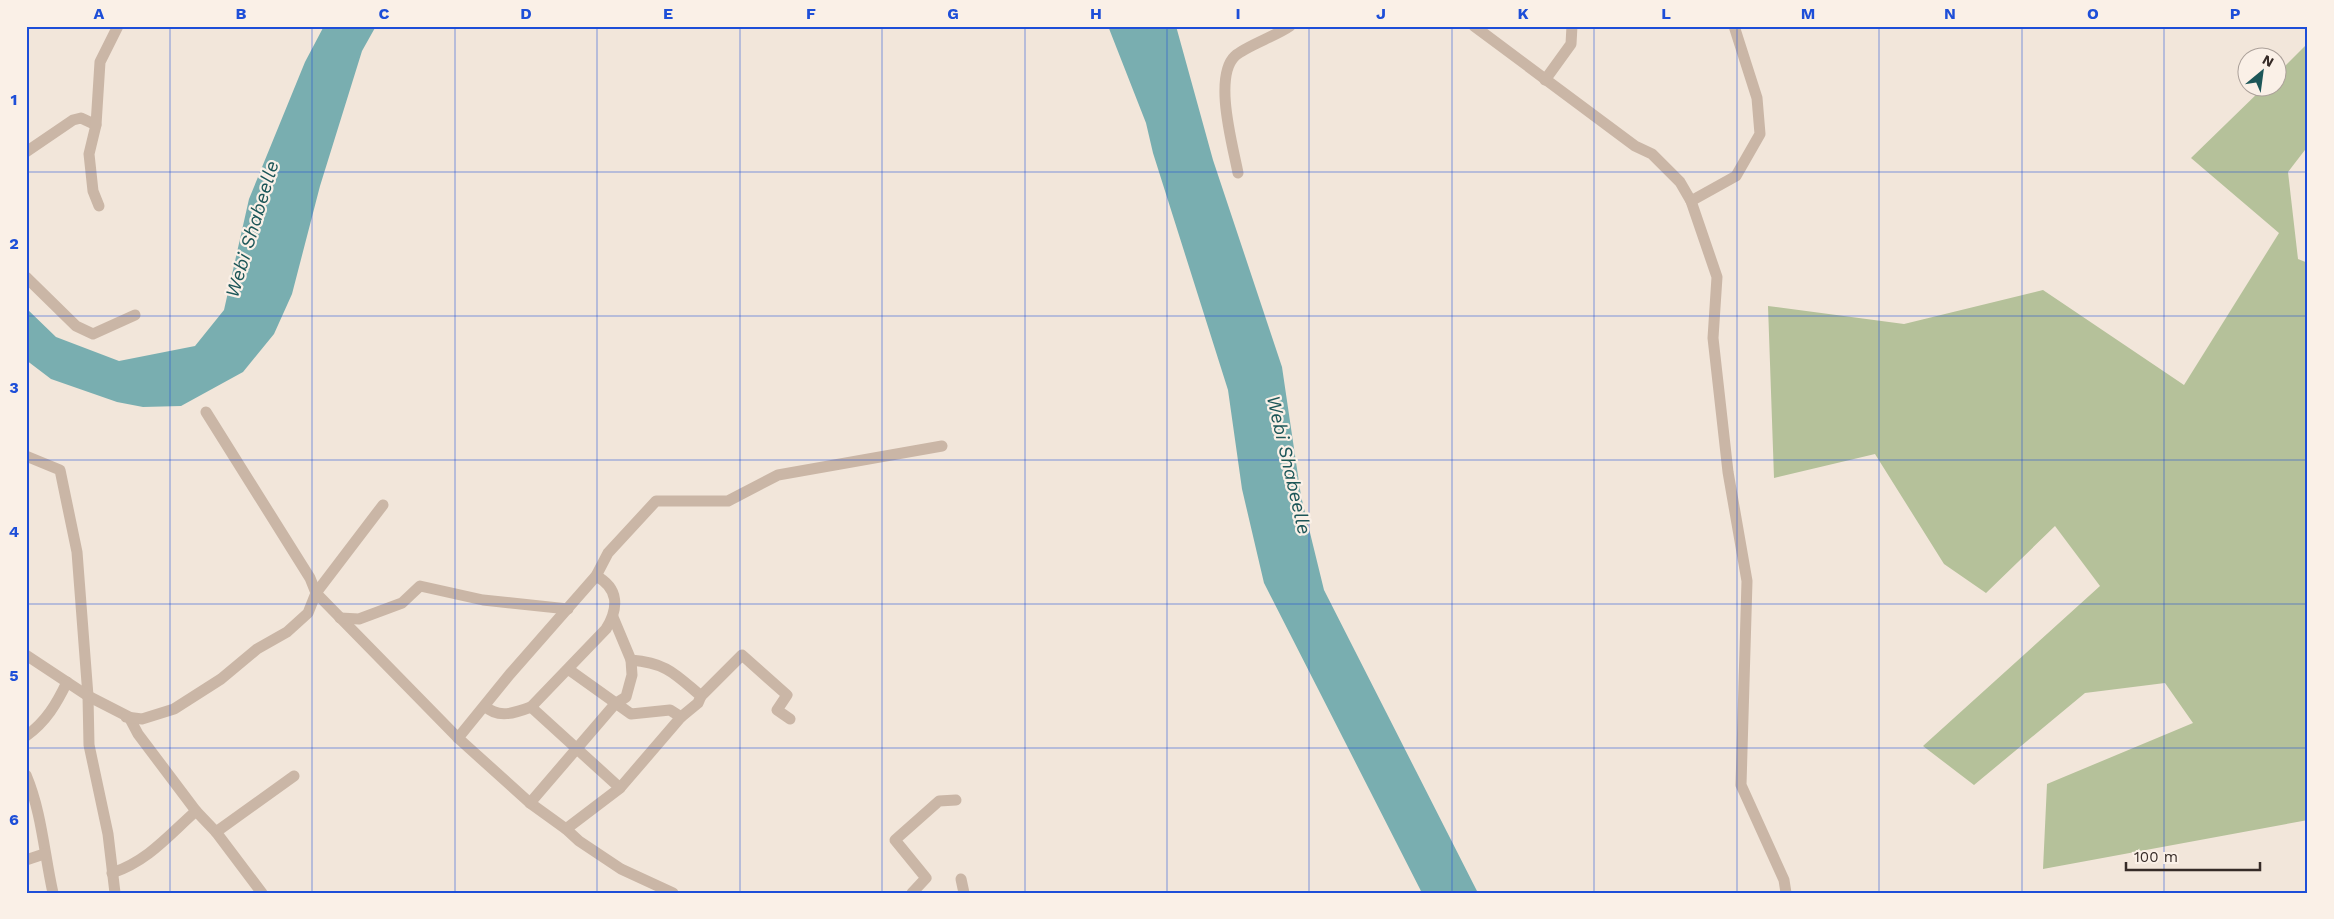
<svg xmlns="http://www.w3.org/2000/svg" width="2334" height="919" font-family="'Work Sans',sans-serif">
	<rect width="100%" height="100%" fill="#f2e6da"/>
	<path fill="#b5c19a" d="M2308,43V146L2288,172L2298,259L2308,263V820L2043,869L2047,784L2193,723L2165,683L2085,693L1974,785L1923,746L2100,586L2055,526L1986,593L1944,564L1875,454L1774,478L1768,306L1904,324L2043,290L2184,385L2279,233L2191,158L2263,88H2276L2277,74Z"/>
	<g fill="#79aeb0">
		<path d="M324,26H376L362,51L320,186L292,294L274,334L243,372L181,406L143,407L117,402L51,379L26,360V308L56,337L119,361L195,346L224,310L249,199L305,62Z"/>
		<path d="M1108,26H1176L1213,160L1282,367L1301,496L1324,590L1478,893H1422L1264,583L1242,489L1228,390L1153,153L1146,123Z"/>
	</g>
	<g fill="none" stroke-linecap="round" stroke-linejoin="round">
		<g stroke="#cab6a6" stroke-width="11">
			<path d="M1474,26L1635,146L1652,154L1680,182L1691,201L1717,277L1713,338L1728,472L1747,581L1741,785L1784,880L1786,893"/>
			<path d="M1545,80L1571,44L1572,26"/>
			<path d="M26,152L73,120L81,118L96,125"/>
			<path d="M1238,173C1233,146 1213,77 1235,56C1246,46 1276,36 1290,26"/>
			<path d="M1691,201L1736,176L1760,134L1757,98L1734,26"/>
			<path d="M99,206L93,191L89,154L96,125L100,62L118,26"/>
			<path d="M26,277L76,326L93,334L135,315"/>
			<path d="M206,412L310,578L316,593L458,738L530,803L566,829L579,841L621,869L673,893"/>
			<path d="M26,456L60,470L77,552L88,696L89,745L108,834L115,893"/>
			<path d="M613,617L631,660C667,663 675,674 701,696L698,703L681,717"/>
			<path d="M340,618L359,619L402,603L420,586L483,600L568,609"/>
			<path d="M26,655L88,696L129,717L138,734L196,811L216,832L262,893"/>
			<path d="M568,669L631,714L670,710L681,717L620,788L531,707L606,629C619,608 619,588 596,576"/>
			<path d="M701,696L742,655L787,695L777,710L790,719"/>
			<path d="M485,706C498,719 515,713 531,707"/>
			<path d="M126,717L142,719L174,709L221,679L257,649L287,632L308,613L316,593L383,505"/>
			<path d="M26,736C46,722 57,703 67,682"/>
			<path d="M458,738L510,674L596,576L608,553L656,501H728L778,475L942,446"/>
			<path d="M26,775C42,813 44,853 53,893"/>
			<path d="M530,803L615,704L626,697L632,675L631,660"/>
			<path d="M566,829L620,788"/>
			<path d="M216,832L294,776"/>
			<path d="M26,860L44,854"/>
			<path d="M112,873C148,861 169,835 196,811"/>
			<path d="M961,879L964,893"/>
			<path d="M912,893L926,878L895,840L939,801L956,800"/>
		</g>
	</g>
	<path fill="none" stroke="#1d4ed8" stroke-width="1" stroke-opacity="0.55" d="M170,26V893M312,26V893M455,26V893M597,26V893M740,26V893M882,26V893M1025,26V893M1167,26V893M1309,26V893M1452,26V893M1594,26V893M1737,26V893M1879,26V893M2022,26V893M2164,26V893M26,172H2308M26,316H2308M26,460H2308M26,604H2308M26,748H2308"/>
	<g text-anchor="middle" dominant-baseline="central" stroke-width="4.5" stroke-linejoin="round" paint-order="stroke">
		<g font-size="19" font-style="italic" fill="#1c5658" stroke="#faf0e7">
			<text transform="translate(252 229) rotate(-73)">Webi Shabeelle</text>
			<text transform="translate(1289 465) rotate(77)">Webi Shabeelle</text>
		</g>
	</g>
	<rect width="2334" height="919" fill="none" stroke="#faf0e7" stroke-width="55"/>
	<g transform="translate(2262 72) rotate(29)"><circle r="24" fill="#faf0e7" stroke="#aca19a"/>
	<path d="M0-4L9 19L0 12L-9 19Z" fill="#1c5658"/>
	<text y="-8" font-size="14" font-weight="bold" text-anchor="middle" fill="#362b27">N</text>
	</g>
	<path d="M2126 862v8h134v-8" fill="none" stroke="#362b27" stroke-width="2.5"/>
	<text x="2134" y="862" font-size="15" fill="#362b27" stroke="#faf0e7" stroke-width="4" paint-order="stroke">100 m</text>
	<rect x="28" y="28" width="2278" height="864" fill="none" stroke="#1d4ed8" stroke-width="2"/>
	<g font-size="16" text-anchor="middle" font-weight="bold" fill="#1d4ed8">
		<text x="99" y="19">A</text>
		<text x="241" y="19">B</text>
		<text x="384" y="19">C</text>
		<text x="526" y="19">D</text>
		<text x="668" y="19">E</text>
		<text x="811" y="19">F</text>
		<text x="953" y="19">G</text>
		<text x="1096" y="19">H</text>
		<text x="1238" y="19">I</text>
		<text x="1381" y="19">J</text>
		<text x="1523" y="19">K</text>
		<text x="1666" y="19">L</text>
		<text x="1808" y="19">M</text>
		<text x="1950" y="19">N</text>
		<text x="2093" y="19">O</text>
		<text x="2235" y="19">P</text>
		<text x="14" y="105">1</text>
		<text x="14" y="249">2</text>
		<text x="14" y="393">3</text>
		<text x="14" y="537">4</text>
		<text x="14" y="681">5</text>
		<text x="14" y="825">6</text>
	</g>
</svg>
